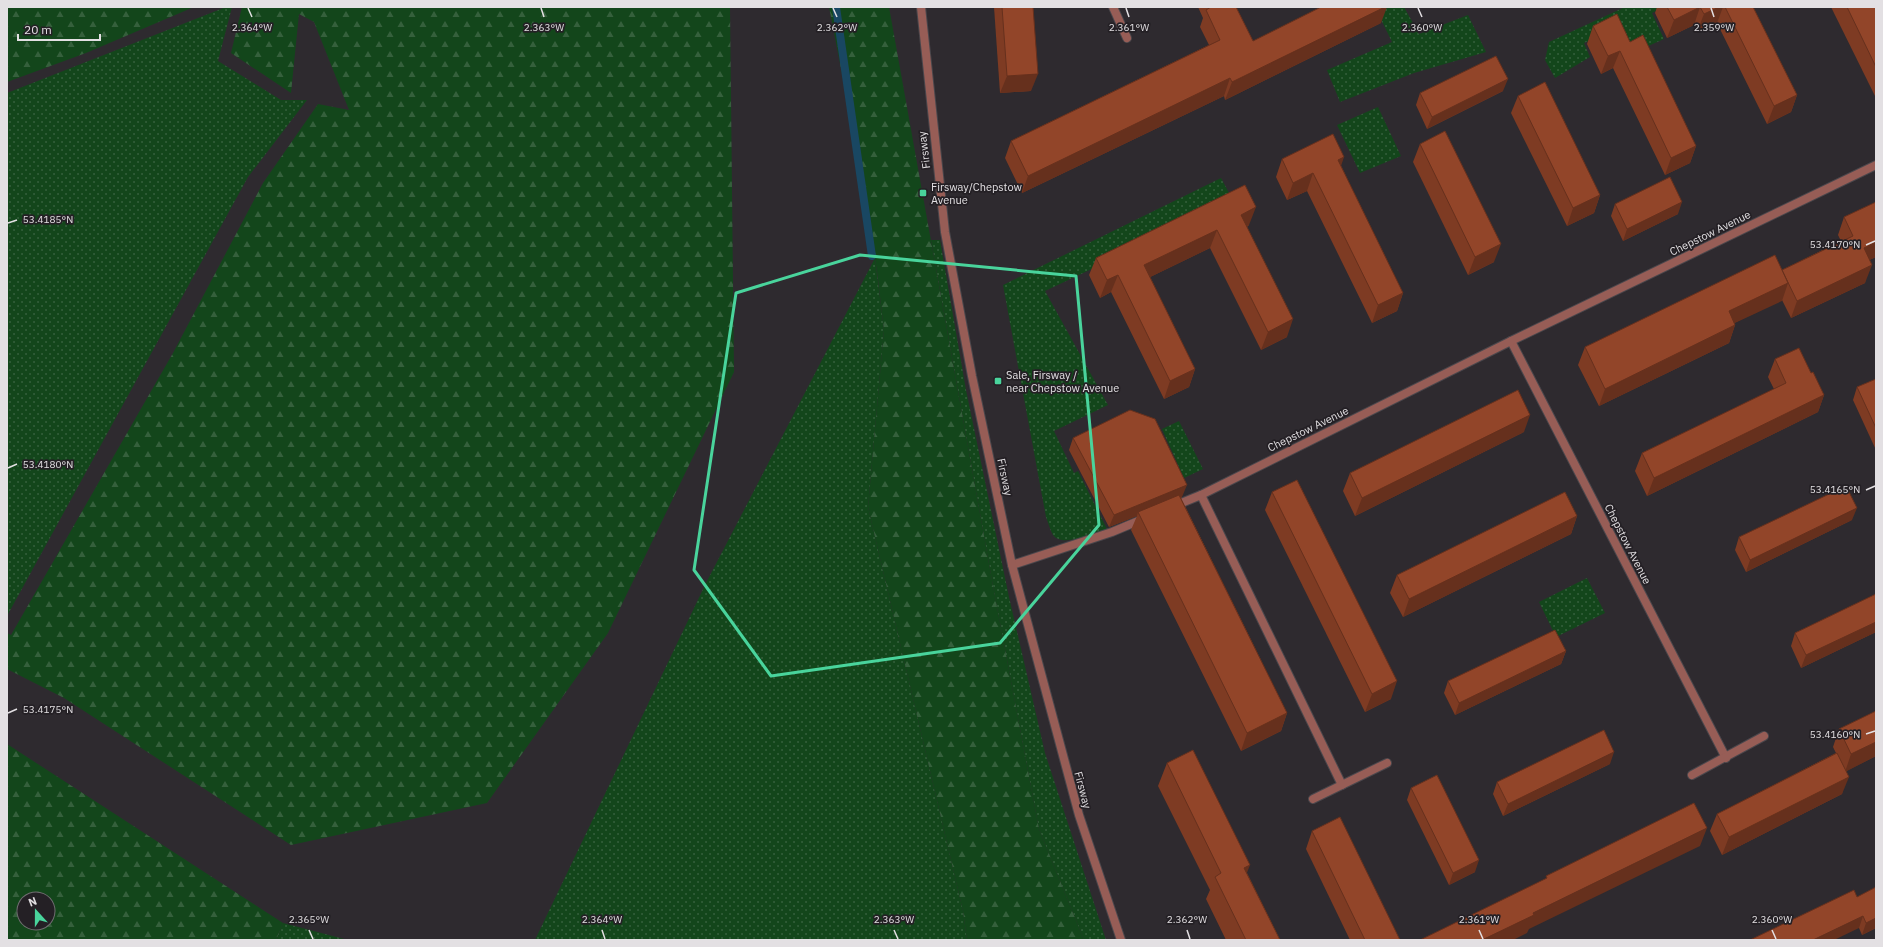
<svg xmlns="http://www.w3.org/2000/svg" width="1883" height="947" font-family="'IBM Plex Sans',sans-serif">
	<defs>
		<pattern id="grass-dots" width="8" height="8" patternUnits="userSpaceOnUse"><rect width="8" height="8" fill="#13461b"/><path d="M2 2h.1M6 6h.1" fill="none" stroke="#35603c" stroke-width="1.8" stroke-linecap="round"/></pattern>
		<pattern id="forest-firs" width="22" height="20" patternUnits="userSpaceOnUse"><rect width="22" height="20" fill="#13461b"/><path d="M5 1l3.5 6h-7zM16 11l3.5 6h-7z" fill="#35603c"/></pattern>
	</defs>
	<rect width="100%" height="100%" fill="#2e2a2f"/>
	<g fill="url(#grass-dots)">
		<path d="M226,7H232L218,61L281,100H307L248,177L7,616V93Z"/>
		<path d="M1375,7H1404L1419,34L1468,15L1486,52L1414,73L1340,102L1327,70L1392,42Z"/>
		<path d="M1625,7H1664L1652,13L1664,39L1628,55L1616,28L1584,43L1590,57L1555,78L1545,60L1549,42Z"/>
		<path d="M1378,107L1401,156L1360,173L1337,125Z"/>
		<path d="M1221,178L1234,202L1045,291L1108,405L1054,431L1074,473L1078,471L1107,529C1095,533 1062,548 1053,535C1050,530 1048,522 1046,517L1003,285Z"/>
		<path d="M931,240H940L966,390L1009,597L1045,753L1106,940H1084L1039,829L993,586Z"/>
		<path d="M875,258L884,330L868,507L963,911L967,940H535L706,583Z"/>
		<path d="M1179,421L1203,469L1184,478L1162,429Z"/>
		<path d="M1587,578L1605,613L1556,637L1539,602Z"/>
		<path d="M283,923L348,940H276Z"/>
	</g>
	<g fill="url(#forest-firs)" fill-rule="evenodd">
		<path d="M7,7H194L86,53L7,82Z"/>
		<path d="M242,7H730L734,372L608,633L487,803L291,845L64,698L7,669V633L11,635L173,353L263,183L318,104L349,110L314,22L299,14L291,93L231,53Z"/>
		<path d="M829,7H889L993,586L1039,829L1084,940H967L963,911L868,507L884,330L877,271L861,171Z"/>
		<path d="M7,744L283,923L276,940H7ZM24,899H48V923H24Z"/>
	</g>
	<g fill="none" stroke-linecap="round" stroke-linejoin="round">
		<path stroke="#194762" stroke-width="8" d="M836,7L872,256"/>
		<g stroke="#4b474c" stroke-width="10">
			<g id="minor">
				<path d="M1113,7L1127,38"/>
				<path d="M1511,341L1726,758"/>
				<path d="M1201,495L1342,785"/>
				<path d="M1174,506L1201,495L1511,341L1876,165"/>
				<path d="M1012,565L1112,532L1143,519"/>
				<path d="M1692,775L1764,736"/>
				<path d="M1313,799L1387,763"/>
			</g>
		</g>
		<g stroke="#4b474c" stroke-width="10">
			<path id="tertiary" d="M921,7L945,232L972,376L1012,565L1079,815L1121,940"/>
		</g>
		<use href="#minor" stroke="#975d56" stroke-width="8"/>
		<use href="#tertiary" stroke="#975d56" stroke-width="8"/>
	</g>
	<g fill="#7e3b23">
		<path d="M994,7H1033L1031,91L1000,93Z"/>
		<path d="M1198,7H1236L1253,41L1381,23L1225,100L1224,96L1022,193L1005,158L1011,141L1209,45L1200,27L1203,18Z"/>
		<path d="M1657,7H1753L1797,95L1791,112L1767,124L1717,23L1697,32L1694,25L1667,38L1655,13Z"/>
		<path d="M1831,7H1876V98Z"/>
		<path d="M1593,26L1630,42L1696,146L1690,163L1665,175L1613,68L1601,74L1587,44Z"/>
		<path d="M1503,91L1427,129L1416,105L1420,93Z"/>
		<path d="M1518,96L1600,195L1594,213L1567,226L1511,113Z"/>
		<path d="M1420,144L1494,262L1468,275L1413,162Z"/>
		<path d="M1282,159L1341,166L1403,293L1397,311L1372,323L1307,191L1287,200L1276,177Z"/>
		<path d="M1245,185L1249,225L1247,227L1287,337L1261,350L1210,248L1150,277L1195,369L1189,387L1164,399L1111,292L1100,298L1089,275L1096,258Z"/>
		<path d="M1876,202V257L1869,260L1865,283L1791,318L1782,300L1734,323L1735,325L1729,343L1599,406L1578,365L1585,347L1782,270L1841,241L1838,235L1844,217Z"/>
		<path d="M1615,204L1678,214L1623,241L1611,216Z"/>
		<path d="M1775,359L1811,373L1824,395L1818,412L1647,496L1635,471L1642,453L1774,389L1768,377Z"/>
		<path d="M1876,379V450L1853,400L1857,387Z"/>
		<path d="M1524,432L1355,516L1343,491L1350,473Z"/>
		<path d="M1073,438L1182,497L1181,498L1287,713L1281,731L1241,751L1131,530L1137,516L1109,527L1069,450Z"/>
		<path d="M1272,492L1391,699L1365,712L1265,510Z"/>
		<path d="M1577,516L1571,534L1403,617L1390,593L1397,575Z"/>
		<path d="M1852,520L1746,572L1735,550L1739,537Z"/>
		<path d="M1876,594V632L1801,668L1791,646L1795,633Z"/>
		<path d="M1566,651L1561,664L1455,715L1444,693L1448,681Z"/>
		<path d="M1876,711V756L1846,771L1842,794L1722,855L1710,831L1717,814L1836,753L1833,747L1839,729Z"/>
		<path d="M1167,763L1247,873L1280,940H1226L1206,899L1210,890L1158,786Z"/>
		<path d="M1610,764L1503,816L1493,794L1497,782Z"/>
		<path d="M1411,788L1475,872L1449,885L1407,800Z"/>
		<path d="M1312,831L1400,940H1350L1306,849Z"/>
		<path d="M1857,897L1876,928L1862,935L1859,928Z"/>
	</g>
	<g fill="#66301d">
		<path d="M1385,7H1387L1381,23L1225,100L1232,82Z"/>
		<path d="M1700,7L1694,25L1667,38L1674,20Z"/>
		<path d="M1719,7H1723L1717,23L1697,32L1704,14Z"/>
		<path d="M1620,51L1613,68L1601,74L1608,56Z"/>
		<path d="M1038,74L1031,91L1000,93L1007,76Z"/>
		<path d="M1230,78L1224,96L1022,193L1028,176Z"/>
		<path d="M1508,79L1503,91L1427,129L1432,117Z"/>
		<path d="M1797,95L1791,112L1767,124L1774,106Z"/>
		<path d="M1696,146L1690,163L1665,175L1671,158Z"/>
		<path d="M1344,157L1338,175V160Z"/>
		<path d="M1313,173L1307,191L1287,200L1293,183Z"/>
		<path d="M1600,195L1594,213L1567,226L1573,208Z"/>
		<path d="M1682,202L1678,214L1623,241L1627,229Z"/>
		<path d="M1256,207L1249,225L1234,233L1241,215Z"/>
		<path d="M1217,230L1210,248L1138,283L1144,265Z"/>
		<path d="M1876,242V257L1857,266L1864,248Z"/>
		<path d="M1501,244L1494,262L1468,275L1475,257Z"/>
		<path d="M1872,265L1865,283L1791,318L1797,301Z"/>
		<path d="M1118,275L1111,292L1100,298L1107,280Z"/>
		<path d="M1788,283L1782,301L1722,329L1729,311Z"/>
		<path d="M1403,293L1397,311L1372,323L1378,305Z"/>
		<path d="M1293,319L1287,337L1261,350L1268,332Z"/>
		<path d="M1735,325L1729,343L1599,406L1605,389Z"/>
		<path d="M1195,369L1189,387L1164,399L1170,381Z"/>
		<path d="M1824,395L1818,412L1647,496L1654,478Z"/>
		<path d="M1530,415L1524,432L1355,516L1362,498Z"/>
		<path d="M1187,485L1182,497L1139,515L1138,512L1137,516L1109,527L1114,515Z"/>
		<path d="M1857,508L1852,520L1746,572L1750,560Z"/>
		<path d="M1577,516L1571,534L1403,617L1409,599Z"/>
		<path d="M1876,622V632L1801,668L1806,655Z"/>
		<path d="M1566,651L1561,664L1455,715L1459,703Z"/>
		<path d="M1397,681L1391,699L1365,712L1372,694Z"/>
		<path d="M1287,713L1281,731L1241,751L1247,733Z"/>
		<path d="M1876,742V756L1845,772L1851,754Z"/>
		<path d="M1614,752L1610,764L1503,816L1508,804Z"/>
		<path d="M1849,777L1842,794L1722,855L1729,837Z"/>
		<path d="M1707,828L1700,846L1529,929L1527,933L1513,940H1482L1533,913Z"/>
		<path d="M1479,860L1475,872L1449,885L1453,873Z"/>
		<path d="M1250,865L1241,888L1244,868Z"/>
		<path d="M1863,916L1859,928L1834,940H1813Z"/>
		<path d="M1876,918V928L1862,935L1866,923Z"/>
	</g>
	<g fill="#924529" stroke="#66301d">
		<path d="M1002,7H1033L1038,74L1007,76Z"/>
		<path d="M1211,7H1236L1253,41L1321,7H1385L1232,82L1230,78L1028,176L1011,141L1220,40L1206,10Z"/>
		<path d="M1667,7H1719L1704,14L1700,7L1674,20Z"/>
		<path d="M1725,7H1753L1797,95L1774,106Z"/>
		<path d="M1847,7H1876V67Z"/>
		<path d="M1617,14L1630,42L1643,35L1696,146L1671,158L1620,51L1608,56L1593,26Z"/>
		<path d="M1496,56L1508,79L1432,117L1420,93Z"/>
		<path d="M1545,82L1600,195L1573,208L1518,96Z"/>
		<path d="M1445,131L1501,244L1475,257L1420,144Z"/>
		<path d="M1333,134L1344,157L1338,160L1403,293L1378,305L1313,173L1293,183L1282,159Z"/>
		<path d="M1670,177L1682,202L1627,229L1615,204Z"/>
		<path d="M1245,185L1256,207L1241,215L1293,319L1268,332L1217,230L1144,265L1195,369L1170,381L1118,275L1107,280L1096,258Z"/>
		<path d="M1876,202V242L1864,248L1872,265L1797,301L1782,270L1853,236L1844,217Z"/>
		<path d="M1775,255L1788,283L1729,311L1735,325L1605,389L1585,347Z"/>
		<path d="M1799,348L1811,373L1813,372L1824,395L1654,478L1642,453L1786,383L1775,359Z"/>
		<path d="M1876,379V428L1857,387Z"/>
		<path d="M1518,390L1530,415L1362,498L1350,473Z"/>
		<path d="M1130,410L1155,419L1187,485L1114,515L1073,438Z"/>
		<path d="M1297,480L1397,681L1372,694L1272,492Z"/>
		<path d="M1846,486L1857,508L1750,560L1739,537Z"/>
		<path d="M1565,492L1577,516L1409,599L1397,575Z"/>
		<path d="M1179,495L1287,713L1247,733L1138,512Z"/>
		<path d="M1876,594V622L1806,655L1795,633Z"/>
		<path d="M1555,630L1566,651L1459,703L1448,681Z"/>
		<path d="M1876,711V742L1851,754L1839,729Z"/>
		<path d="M1604,730L1614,752L1508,804L1497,782Z"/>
		<path d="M1193,750L1250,865L1244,868L1280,940H1246L1215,877L1221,873L1167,763Z"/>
		<path d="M1837,753L1849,777L1729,837L1717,814Z"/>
		<path d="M1437,775L1479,860L1453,873L1411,788Z"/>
		<path d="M1694,803L1707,828L1533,913L1534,915L1482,940H1420L1547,878L1546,876Z"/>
		<path d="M1340,817L1400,940H1365L1312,831Z"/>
		<path d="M1876,887V918L1866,923L1863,916L1813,940H1750L1854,890L1857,897Z"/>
	</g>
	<path fill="none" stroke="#49d49c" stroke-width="3" stroke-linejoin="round" d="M860,255L1076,276L1099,525L1000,643L771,676L694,570L736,293Z"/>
	<path fill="none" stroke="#e3e0e3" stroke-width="1.5" d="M248,8L252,17M541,8L544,17M833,8L837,17M1126,8L1129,17M1418,8L1422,17M1711,8L1714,17M8,223L17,220M1866,245L1875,241M8,468L17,464M1866,490L1875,486M8,713L17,709M1866,734L1875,731M309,930L313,939M602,930L605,939M894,930L898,939M1187,930L1190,939M1479,930L1483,939M1772,930L1776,939"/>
	<g fill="#49d49c" stroke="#242025" stroke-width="1.5">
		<rect x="919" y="189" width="8" height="8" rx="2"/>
		<rect x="994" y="377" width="8" height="8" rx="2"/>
	</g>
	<g text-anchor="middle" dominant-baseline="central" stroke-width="3.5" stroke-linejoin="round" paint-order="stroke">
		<g font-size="11" fill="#e3e0e3" stroke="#242025">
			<text transform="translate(924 150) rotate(-97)">Firsway</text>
			<text transform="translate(1710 233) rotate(-26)">Chepstow Avenue</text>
			<text transform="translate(1308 429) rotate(-26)">Chepstow Avenue</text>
			<text transform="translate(1005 477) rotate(78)">Firsway</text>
			<text transform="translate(1628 544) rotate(63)">Chepstow Avenue</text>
			<text transform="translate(1083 790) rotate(75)">Firsway</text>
		</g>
		<g font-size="11" fill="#e3e0e3" stroke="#242025" text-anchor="start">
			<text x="931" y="187">Firsway/Chepstow<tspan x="931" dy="13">Avenue</tspan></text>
			<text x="1006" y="375">Sale, Firsway /<tspan x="1006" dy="13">near Chepstow Avenue</tspan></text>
		</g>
	</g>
	<g font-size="10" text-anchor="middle" fill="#e3e0e3" stroke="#242025" stroke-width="3.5" stroke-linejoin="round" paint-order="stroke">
		<text x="252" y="31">2.364°W</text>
		<text x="544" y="31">2.363°W</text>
		<text x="837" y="31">2.362°W</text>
		<text x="1129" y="31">2.361°W</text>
		<text x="1422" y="31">2.360°W</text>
		<text x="1714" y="31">2.359°W</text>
		<text x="48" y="223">53.4185°N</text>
		<text x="1835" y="248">53.4170°N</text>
		<text x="48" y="468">53.4180°N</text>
		<text x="1835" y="493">53.4165°N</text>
		<text x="48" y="713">53.4175°N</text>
		<text x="1835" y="738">53.4160°N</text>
		<text x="309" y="923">2.365°W</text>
		<text x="602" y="923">2.364°W</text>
		<text x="894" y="923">2.363°W</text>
		<text x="1187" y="923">2.362°W</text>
		<text x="1479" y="923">2.361°W</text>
		<text x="1772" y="923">2.360°W</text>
	</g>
	<rect width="1883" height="947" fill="none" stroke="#e3e0e3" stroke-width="16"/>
	<g transform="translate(36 911) rotate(339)"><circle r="19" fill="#242025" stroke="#706d71"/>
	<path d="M0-3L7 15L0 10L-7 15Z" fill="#49d49c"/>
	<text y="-6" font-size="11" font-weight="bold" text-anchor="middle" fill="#e3e0e3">N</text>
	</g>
	<path d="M18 34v6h82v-6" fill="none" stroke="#e3e0e3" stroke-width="2"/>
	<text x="24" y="34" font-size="12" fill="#e3e0e3" stroke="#242025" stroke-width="3" paint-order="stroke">20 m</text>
</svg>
